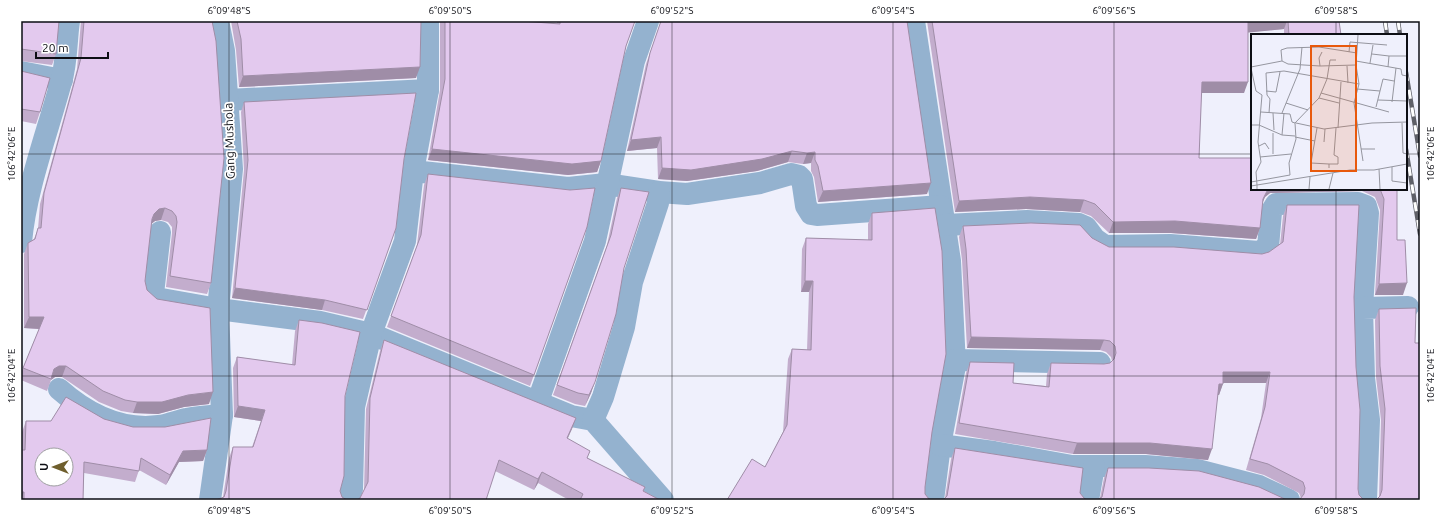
<svg xmlns="http://www.w3.org/2000/svg" width="1441" height="521" font-family="Ubuntu,sans-serif">
	<rect width="100%" height="100%" fill="#eff0fc"/>
	<g fill="none" stroke-linecap="round" stroke-linejoin="round">
		<g stroke="#94b2cf" stroke-width="22">
			<path d="M914,21L950,261L955,366L940,445L933,500"/>
			<path d="M21,72L62,80"/>
			<path d="M228,100L428,90"/>
			<path d="M413,171L568,188L606,184L659,192L687,194L760,183L791,174L799,176L802,179L806,206L811,214L817,215L941,206"/>
			<path d="M945,225L1027,221L1079,224L1086,227L1095,239L1105,246L1170,245L1259,252L1268,247L1271,212L1276,204L1358,203L1366,206L1368,213L1362,308"/>
			<path d="M160,232L153,294L156,298L218,309L320,322L371,334L571,416L593,420L663,500"/>
			<path d="M21,242C26,188 47,134 61,82C67,63 66,41 69,21"/>
			<path d="M954,360L1100,363"/>
			<path d="M59,389C87,414 121,431 159,426C168,425 177,421 186,419C198,417 210,416 222,415"/>
			<path d="M538,401L595,241L634,61L648,21"/>
			<path d="M593,420L603,397L624,327L632,282L658,203L659,192"/>
			<path d="M940,445L994,452L1072,466H1145L1197,470L1259,486L1289,500"/>
			<path d="M210,500L222,415L218,309L232,169L224,51L218,21"/>
			<path d="M348,500L352,489L354,407L371,334L405,241L413,171L428,90V21"/>
			<path d="M1088,500L1094,466"/>
			<path d="M1366,500L1369,420L1364,378L1362,308L1408,307"/>
		</g>
		<g stroke="#5e5f67" stroke-width="4.5">
			<g id="rail">
				<path d="M1385,21L1387,35"/>
				<path d="M1398,21L1400,35"/>
				<path d="M1406,72L1420,156"/>
				<path d="M1406,149L1420,234"/>
			</g>
		</g>
		<use href="#rail" stroke="#fff" stroke-width="3" stroke-dasharray="9" stroke-linecap="butt"/>
	</g>
	<g fill="#c3adcd">
		<path d="M21,21L56,54L52,65L21,61Z"/>
		<path d="M81,21H212L211,283L207,294L166,287L172,233V227L168,222L161,220L155,221L151,224L145,281L147,290L209,404L184,407L158,414L133,413L121,411L99,402L62,377H55L51,380L47,391L21,380V373L39,329L24,328V254L28,243L34,239L38,229L40,204L77,69Z"/>
		<path d="M231,21H421L416,78L239,87L236,50Z"/>
		<path d="M440,21H522L557,23V21H635L626,46L601,161L597,172L568,175L428,160L440,90Z"/>
		<path d="M660,21H907L927,194L818,202L814,177L811,171V163L803,164L788,162L757,171L687,181L658,179L657,148L627,151L646,64L660,25Z"/>
		<path d="M927,21H1339L1341,35H1284V29L1248,32L1244,93H1201L1199,158H1251L1250,85L1252,79V189H1385L1397,240L1403,295H1375L1380,210L1375,197L1362,191L1270,193L1265,197L1262,203L1260,228L1256,239L1171,233H1109L1091,216L1080,212L1026,209L955,212Z"/>
		<path d="M21,71L40,112L36,124L21,121Z"/>
		<path d="M244,102L404,159L396,228L363,319L322,310L232,298L244,170L241,112Z"/>
		<path d="M428,174L587,227L530,386L387,327L417,245L424,185Z"/>
		<path d="M621,188L624,268L591,393L585,406L575,404L553,395L607,245L617,198Z"/>
		<path d="M1287,205L1354,297L1358,489L1359,495L1364,500L1300,499L1301,498L1299,493L1264,475L1246,470L1261,418L1266,383H1223L1219,395H1218L1208,460L1146,454H1073L955,434L966,373L970,362L1013,383L1046,386L1047,374L1051,363L1104,364L1110,363L1112,361L1111,357L1106,352L1100,350L967,348L962,260L959,237L963,226L1092,238L1109,247L1262,254L1269,252L1280,245L1283,216Z"/>
		<path d="M872,213L932,432L925,487V494L929,499L765,467L783,432L788,359L792,349L807,350L809,292H801L802,249L806,238L868,240V224Z"/>
		<path d="M1379,309L1415,343L1420,500L1379,498L1381,420L1376,377L1375,320Z"/>
		<path d="M299,320L345,396L340,491L342,497H223L229,458L233,447H252L261,421L234,417L233,368L237,357L292,365L295,331Z"/>
		<path d="M384,340L576,418L567,438L588,458L644,491L660,500H569L538,483L534,490L495,471L360,498L364,491L366,409L380,351Z"/>
		<path d="M104,419L207,450L203,461L179,462L166,485L139,470L135,482L84,473L83,500H21L22,432L26,421H51Z"/>
		<path d="M955,448L1080,493L1084,498H945L951,459Z"/>
		<path d="M1108,468L1287,500L1100,498L1104,478Z"/>
	</g>
	<g fill="#9f8da7">
		<path d="M1248,21H1287L1284,29L1244,33Z"/>
		<path d="M420,67L416,78L239,87L243,76Z"/>
		<path d="M1202,82H1248L1244,93H1198Z"/>
		<path d="M661,137L657,148L627,151L631,140Z"/>
		<path d="M432,149L601,161L597,172L568,175L428,160Z"/>
		<path d="M792,151L788,162L757,171L687,181L658,179L662,168Z"/>
		<path d="M815,152L811,163L803,164L807,153Z"/>
		<path d="M931,183L927,194L818,202L823,191Z"/>
		<path d="M1268,189H1363L1362,191L1270,193L1265,197L1259,211L1263,199Z"/>
		<path d="M1030,197L1084,200L1080,212L1026,209L955,212L959,201Z"/>
		<path d="M165,208L161,220L155,221L150,225L154,214L159,209Z"/>
		<path d="M1175,221L1260,228L1256,239L1171,233H1109L1113,222Z"/>
		<path d="M805,281H813L809,292H801Z"/>
		<path d="M1407,283L1403,295H1375L1379,284Z"/>
		<path d="M235,288L325,300L322,310L232,298Z"/>
		<path d="M29,317H44L40,329L24,328Z"/>
		<path d="M971,337L1104,340L1100,350L967,348Z"/>
		<path d="M59,366H66L62,377H55L51,380L54,369Z"/>
		<path d="M1223,372H1270L1266,383H1219Z"/>
		<path d="M595,382L591,393L585,406L589,395Z"/>
		<path d="M1219,384H1223L1219,395H1215Z"/>
		<path d="M213,392L209,404L184,407L158,414L133,413L137,402Z"/>
		<path d="M238,406L265,410L261,421L234,417Z"/>
		<path d="M576,418L572,429L563,449L567,438Z"/>
		<path d="M1077,443H1150L1212,449L1208,460L1146,454H1073Z"/>
		<path d="M207,450L203,461L179,462L166,485L170,475L183,451Z"/>
		<path d="M542,472L538,483L534,490L538,479Z"/>
		<path d="M22,492H24L21,500V495Z"/>
	</g>
	<g fill="#e3c9ee" stroke="#9f8da7" fill-rule="evenodd">
		<path d="M21,21H59L56,54L21,49Z"/>
		<path d="M84,21H212L216,41L224,158L211,283L170,276L177,222L176,216L172,211L165,208L159,209L154,214L152,219L145,281L147,290L157,299L210,308L213,392L188,395L162,402H137L125,400L103,391L66,366H59L54,369L51,379L23,368L44,317H29L28,243L35,239L38,228H41L44,193L81,58Z"/>
		<path d="M237,21H421L420,67L243,76L241,39Z"/>
		<path d="M445,21H522L560,24V21H635L626,46L601,161L572,164L432,149L445,79Z"/>
		<path d="M661,21H907L931,183L823,191L818,166L815,160V152L807,153L792,151L762,159L691,170L662,168L661,137L631,140L650,53Z"/>
		<path d="M932,21H1253H1248V82H1202L1199,158H1252V189H1268L1263,199L1260,228L1175,221L1113,222L1095,204L1084,200L1030,197L959,201Z"/>
		<path d="M1288,21H1339L1341,35H1289Z"/>
		<path d="M21,71L50,78L40,112L21,109Z"/>
		<path d="M416,93L404,159L396,228L367,310L325,300L235,288L248,160L244,102Z"/>
		<path d="M428,174L570,190L595,188L587,227L534,375L391,316L421,235Z"/>
		<path d="M621,188L649,192L624,268L616,314L595,382L589,395L578,393L557,385L611,235Z"/>
		<path d="M1380,189H1385V190H1397V240H1405L1407,283L1379,284L1384,199Z"/>
		<path d="M1287,205H1359L1354,297L1356,367L1360,410L1358,489L1359,495L1364,500H1298L1300,499L1304,494L1305,488L1303,482L1268,464L1250,459L1265,407L1270,372H1223V384H1219L1212,449L1150,443H1077L959,423L970,362L1014,363L1013,383L1049,387L1051,363L1104,364L1110,363L1114,359L1116,353L1115,346L1110,341L1104,340L971,337L966,249L963,226L1031,223L1080,225L1092,238L1109,247H1174L1262,254L1269,252L1283,242Z"/>
		<path d="M935,208L942,251L946,354L932,432L925,487V494L929,499L932,500H727L752,459L765,467L787,425L792,349L811,350L813,281H805L806,238L872,240V213Z"/>
		<path d="M1416,308L1415,343H1420V500H1376L1380,496L1382,490L1385,409L1380,366L1379,309Z"/>
		<path d="M299,320L322,323L360,332L345,396L344,476L340,491L342,497L347,500H216L224,497L226,491L233,447H253L265,410L238,406L237,357L295,365Z"/>
		<path d="M384,340L576,418L567,438L590,451L587,458L645,487L643,491L660,500H580L583,494L542,472L538,479L499,460L486,500H357L360,498L368,482L370,398Z"/>
		<path d="M66,397L104,419L133,427H165L211,418L207,450L183,451L170,475L141,458L139,471L84,462L83,500H24V492H22V450H25L26,421H51ZM42,455H66V479H42Z"/>
		<path d="M955,448L1083,468L1080,493L1084,498L1087,500H943L947,496Z"/>
		<path d="M1108,468H1149L1199,471L1259,487L1287,500H1097L1102,497Z"/>
	</g>
	<path fill="none" stroke="#0d0e14" stroke-width="1" stroke-opacity="0.45" d="M229,21V500M450,21V500M672,21V500M893,21V500M1114,21V500M1336,21V35M21,154H1252M1406,154H1420M1336,189V500M21,376H1420"/>
	<g text-anchor="middle" dominant-baseline="central" stroke-width="3.5" stroke-linejoin="round" paint-order="stroke">
		<g font-size="12" fill="#0d0e14" stroke="#fff">
			<text transform="translate(229 141) rotate(-92)">Gang Mushola</text>
		</g>
	</g>
	<g transform="translate(1251 34)">
		<rect width="156" height="156" fill="#eff0fc"/>
		<path fill="none" stroke="#95969f" stroke-width="1" d="M107,1L105,31L108,50L103,69L112,127M98,18L99,8L136,11M121,20L138,22M31,27L37,30L69,32L105,31M105,27L150,35L151,41L156,42M119,29L122,11M69,32L68,24L71,18M96,32L97,49M0,33L31,27L30,16L36,14L68,13L106,19M137,33L138,22H156M106,55L129,57M15,57L25,58L29,38M70,59L138,78M68,64L88,69M127,66L156,67M141,68L145,34M35,69L57,76M125,73L132,45L143,47M10,78L39,80L41,88L44,89M18,79L19,65L16,61L15,39L33,37L108,50M22,79L23,96M31,79L49,35L51,13M45,89L73,95L121,89L156,88M151,89L152,119L156,120M0,91H8L31,101L44,102M66,94L60,129L78,130V134M87,94L90,48M31,101L33,79M44,103L64,107M73,108L74,95M8,112L14,109L18,115M110,115H124M22,120V99M9,123L40,120M78,130H87V123L83,121L85,94M141,133V147L156,149M128,135L129,155M0,148L39,141L38,129L45,105L44,89L68,64L76,45L79,26H85M0,152L6,151L5,138L10,128L7,108L11,61L5,57L0,34M6,155V151L99,136H123L156,130M58,155L59,143M78,155L82,139"/>
		<path fill="#e8590c" fill-opacity="0.15" stroke="#e8590c" stroke-width="2" d="M60,12H105V137H60Z"/>
		<rect width="156" height="156" fill="none" stroke="#0d0e14" stroke-width="2"/>
	</g>
	<rect width="1441" height="521" fill="none" stroke="#ffffff" stroke-width="44"/>
	<g transform="translate(54 467) rotate(270)"><circle r="19" fill="#ffffff" stroke="#9e9fa1"/>
	<path d="M0-3L7 15L0 10L-7 15Z" fill="#6f5f2d"/>
	<text y="-6" font-size="11" font-weight="bold" text-anchor="middle" fill="#0d0e14">U</text>
	</g>
	<path d="M36 52v6h72v-6" fill="none" stroke="#0d0e14" stroke-width="2"/>
	<text x="42" y="52" font-size="12" fill="#0d0e14" stroke="#ffffff" stroke-width="3" paint-order="stroke">20 m</text>
	<rect x="22" y="22" width="1397" height="477" fill="none" stroke="#0d0e14" stroke-width="1.5"/>
	<g font-size="10" text-anchor="middle" fill="#0d0e14">
		<text x="229" y="14">6°09'48"S</text>
		<text x="450" y="14">6°09'50"S</text>
		<text x="672" y="14">6°09'52"S</text>
		<text x="893" y="14">6°09'54"S</text>
		<text x="1114" y="14">6°09'56"S</text>
		<text x="1336" y="14">6°09'58"S</text>
		<text transform="translate(1430 154) rotate(-90)" y="4">106°42'06"E</text>
		<text transform="translate(11 154) rotate(-90)" y="4">106°42'06"E</text>
		<text transform="translate(1430 376) rotate(-90)" y="4">106°42'04"E</text>
		<text transform="translate(11 376) rotate(-90)" y="4">106°42'04"E</text>
		<text x="229" y="514">6°09'48"S</text>
		<text x="450" y="514">6°09'50"S</text>
		<text x="672" y="514">6°09'52"S</text>
		<text x="893" y="514">6°09'54"S</text>
		<text x="1114" y="514">6°09'56"S</text>
		<text x="1336" y="514">6°09'58"S</text>
	</g>
</svg>
